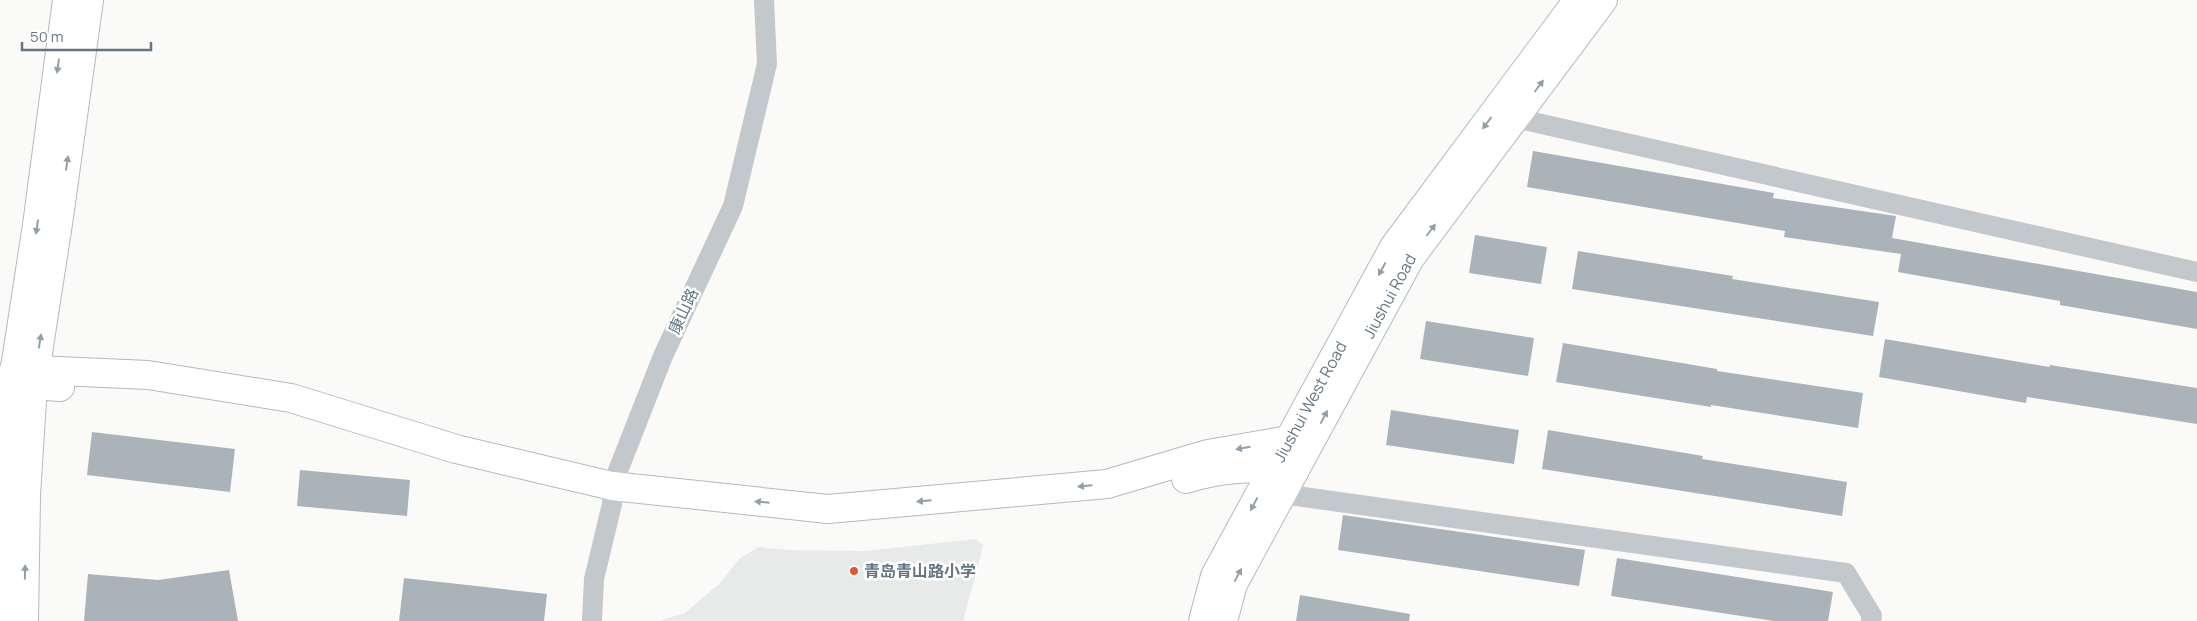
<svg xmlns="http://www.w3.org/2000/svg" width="2197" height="621" font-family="Manrope,'Noto Sans SC',sans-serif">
	<rect width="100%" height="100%" fill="#fafaf8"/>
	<path fill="#e8e9e9" d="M976,539L983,545L980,559L963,621H659L685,613L721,582L739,559L758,547L788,550L865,551Z"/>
	<g fill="#aab3b9">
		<path d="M1533,151L1774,193L1773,198L1896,216L1892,238L2197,292V329L2060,305V301L1898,272L1901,254L1784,237L1785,231L1527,187Z"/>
		<path d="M1475,235L1547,247L1541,284L1469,273Z"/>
		<path d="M1578,251L1733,276L1732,279L1879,302L1873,336L1572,289Z"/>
		<path d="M1426,321L1534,338L1528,376L1420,359Z"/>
		<path d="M1885,339L2049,367L2050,365L2197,388V424L2027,397L2026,403L1879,377Z"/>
		<path d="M1563,343L1717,369V371L1863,393L1858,428L1711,405V407L1556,382Z"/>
		<path d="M1391,410L1519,430L1514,464L1386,445Z"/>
		<path d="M1548,430L1703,456L1702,459L1847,482L1842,516L1542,469Z"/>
		<path d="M92,432L235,449L230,492L87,475Z"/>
		<path d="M300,470L410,480L407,516L297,506Z"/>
		<path d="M1343,515L1585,550L1579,586L1338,550Z"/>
		<path d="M1617,558L1833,592L1828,621H1774L1611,596Z"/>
		<path d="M229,570L238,621H84L88,574L158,580Z"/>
		<path d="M404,578L547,594L544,621H399Z"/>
		<path d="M1300,595L1410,614L1409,621H1296Z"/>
	</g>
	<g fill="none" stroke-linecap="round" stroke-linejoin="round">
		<g stroke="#b3babf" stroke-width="30">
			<g id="secondary">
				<path d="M14,369L148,375L291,398L456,449L612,486L828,509L1107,484L1208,454L1289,440L1306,449"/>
				<path d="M11,394L33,385L60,387"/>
				<path d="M1186,479C1220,468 1259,465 1294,472"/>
				<path d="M2,621L3,503L11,394L37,225L67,0"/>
				<path d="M24,621L26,495L33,385L59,217L89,0"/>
				<path id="s1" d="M1203,621L1215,576L1394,247L1578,0"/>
				<path id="s2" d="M1223,621L1233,584L1410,258L1603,0"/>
			</g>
		</g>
		<g stroke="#c3c8cc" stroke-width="20">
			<path d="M1515,118L2197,272"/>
			<path d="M1282,494L1846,573L1872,616L1871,621"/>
			<path d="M592,621L594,579L612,504V486L663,356L733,206L767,64L764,0"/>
		</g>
		<use href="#secondary" stroke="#fff" stroke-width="28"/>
	</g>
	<defs><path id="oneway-solid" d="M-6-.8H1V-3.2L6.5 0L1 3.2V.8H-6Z" transform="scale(1.25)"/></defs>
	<g fill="#939fa8">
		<use href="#oneway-solid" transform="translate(58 66) rotate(98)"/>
		<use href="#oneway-solid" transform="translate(1539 86) rotate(-53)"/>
		<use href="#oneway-solid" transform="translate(1487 123) rotate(127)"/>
		<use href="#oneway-solid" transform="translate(67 163) rotate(-82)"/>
		<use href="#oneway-solid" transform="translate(37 227) rotate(98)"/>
		<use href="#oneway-solid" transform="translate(1431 230) rotate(-53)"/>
		<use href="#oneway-solid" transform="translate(1382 269) rotate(118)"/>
		<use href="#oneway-solid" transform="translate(40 341) rotate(-81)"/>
		<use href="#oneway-solid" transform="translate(1324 417) rotate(-62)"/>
		<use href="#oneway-solid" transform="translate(1243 448) rotate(170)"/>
		<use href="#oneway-solid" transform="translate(1085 486) rotate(175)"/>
		<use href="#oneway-solid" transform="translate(924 501) rotate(175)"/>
		<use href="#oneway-solid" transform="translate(762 502) rotate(-174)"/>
		<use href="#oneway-solid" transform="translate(1254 504) rotate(118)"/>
		<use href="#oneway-solid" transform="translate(25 572) rotate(-89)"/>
		<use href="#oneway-solid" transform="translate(1238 575) rotate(-62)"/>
	</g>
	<circle fill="#e4572e" stroke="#fff" stroke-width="2" cx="854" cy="571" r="5"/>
	<g text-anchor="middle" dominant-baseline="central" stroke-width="5" stroke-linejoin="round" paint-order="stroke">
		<g font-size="16" fill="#657683" stroke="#fff">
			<text stroke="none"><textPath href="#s2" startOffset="366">Jiushui Road</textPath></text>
			<text transform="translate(683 311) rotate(-65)">康山路</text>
			<text stroke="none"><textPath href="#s1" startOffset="245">Jiushui West Road</textPath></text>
		</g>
		<g font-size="16" font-weight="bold" fill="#657683" stroke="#fff" text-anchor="start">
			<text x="864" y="571">青岛青山路小学</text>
		</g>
	</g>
	<path d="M22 42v8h129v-8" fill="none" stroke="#657683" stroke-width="2.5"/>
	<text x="30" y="42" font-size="15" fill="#657683" stroke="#ffffff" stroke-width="4" paint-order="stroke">50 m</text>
</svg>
